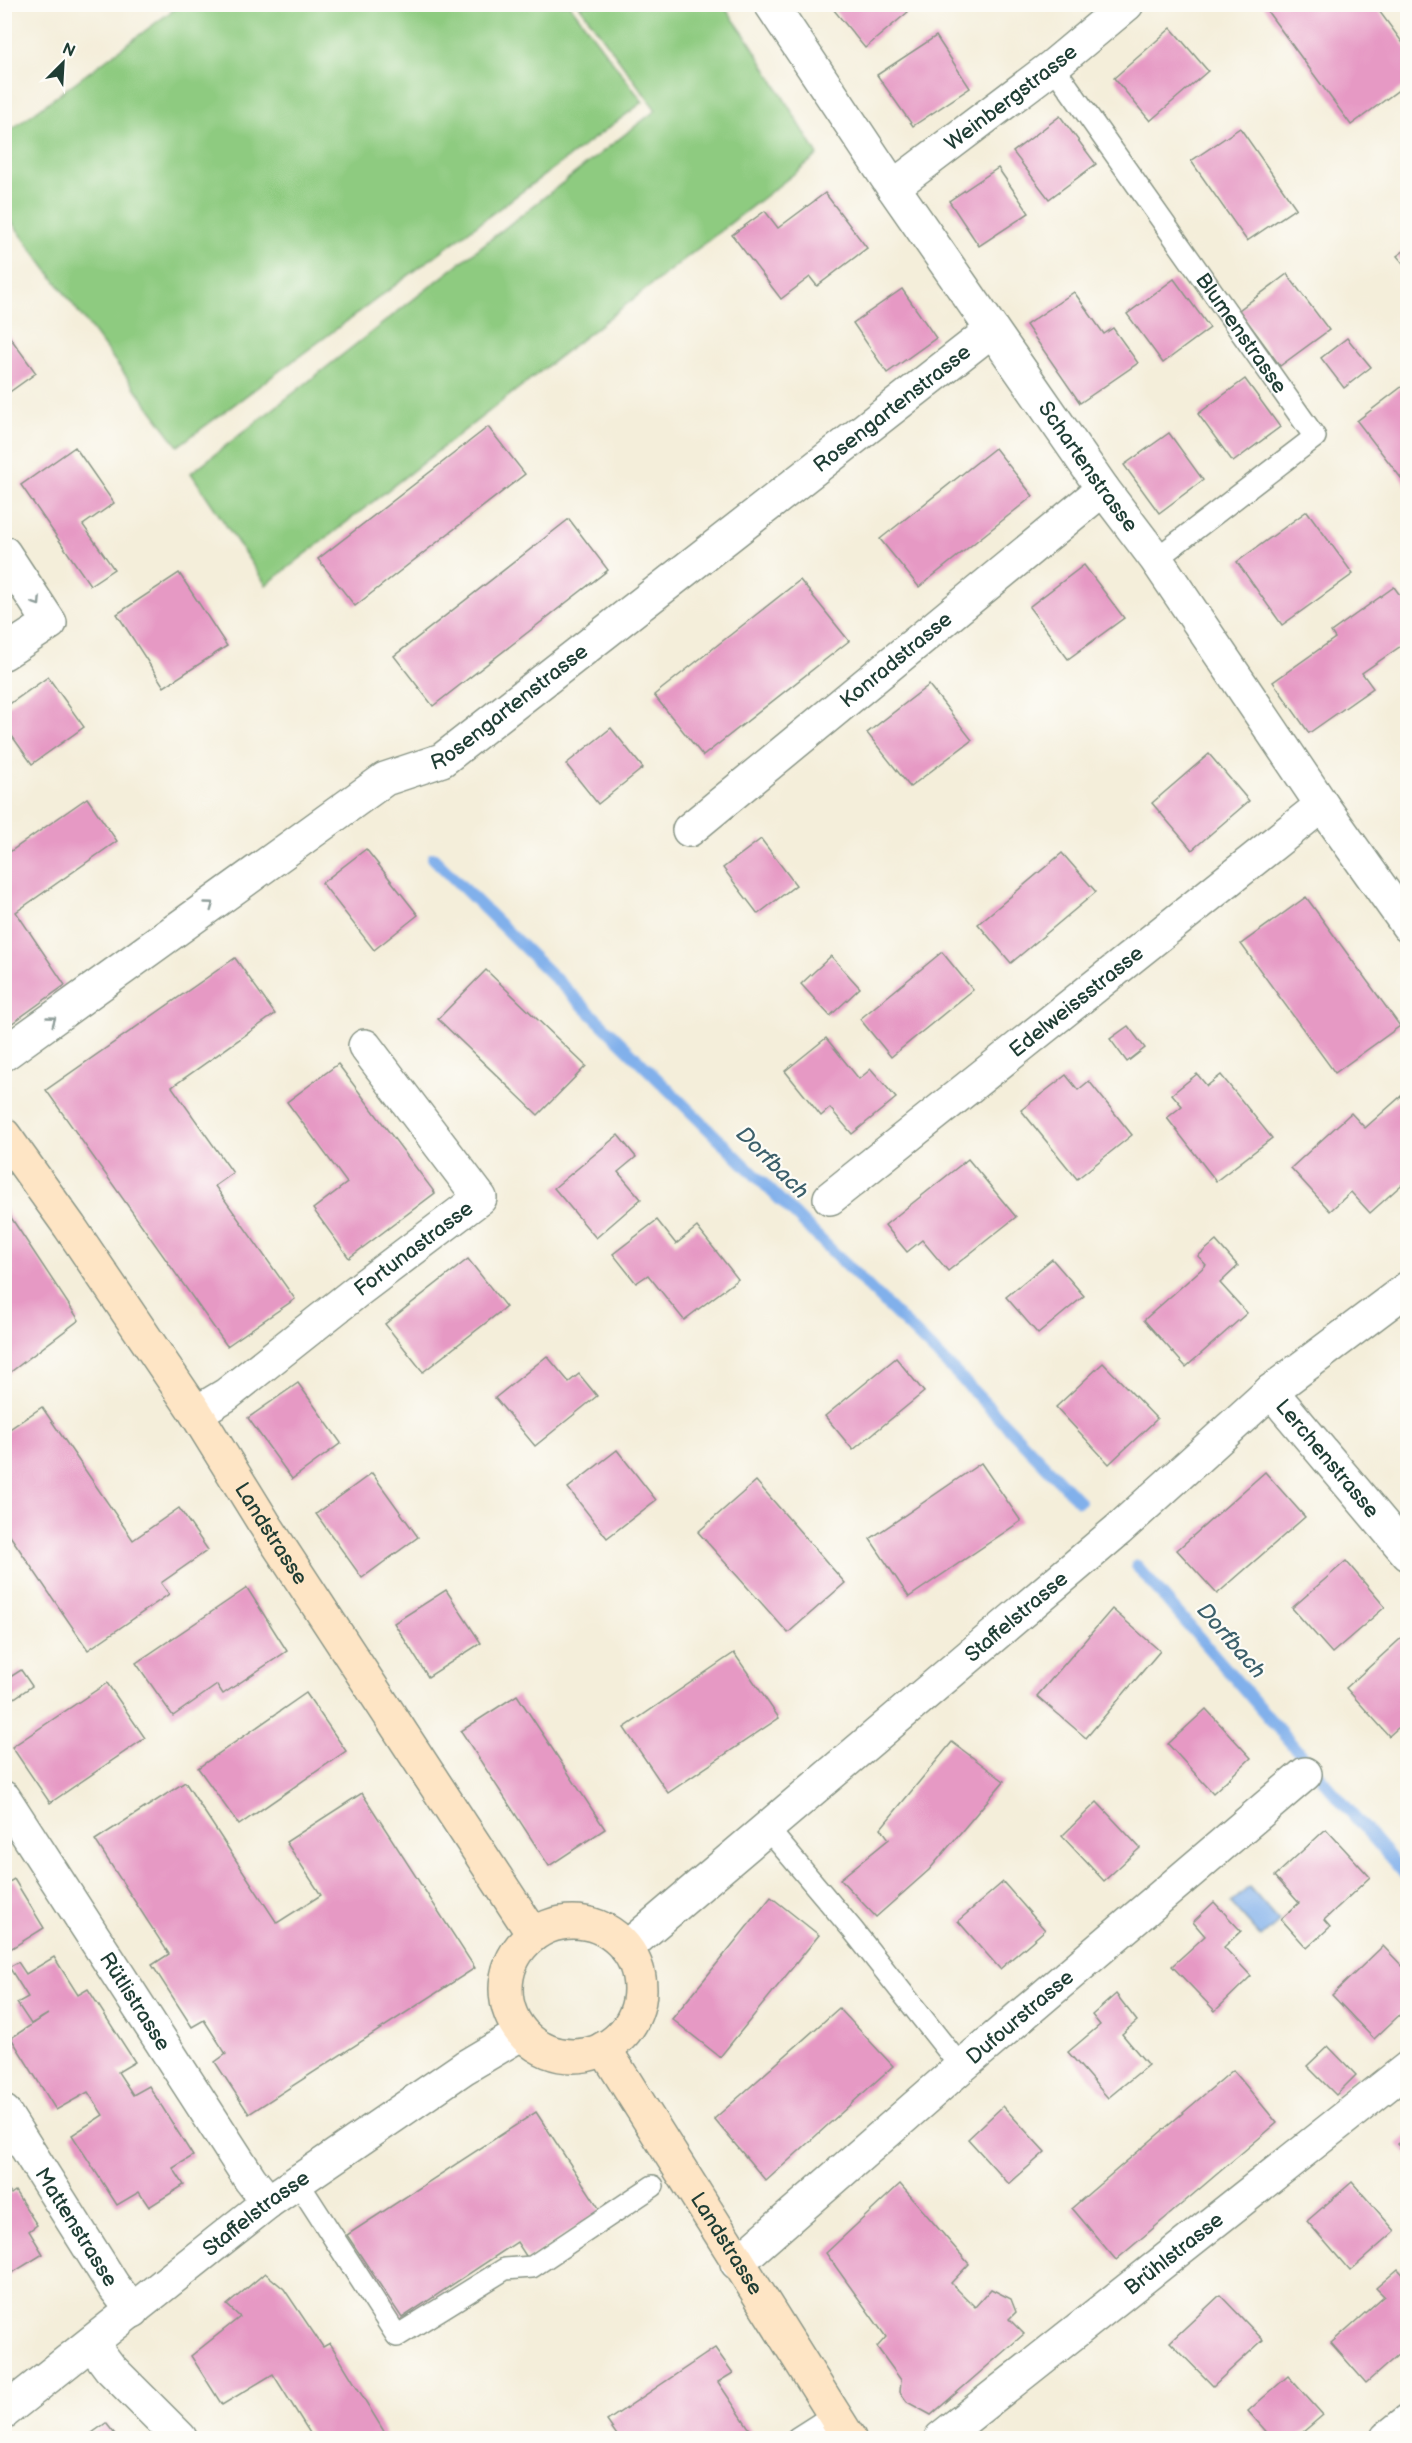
<svg xmlns="http://www.w3.org/2000/svg" width="1412" height="2443" font-family="'Balsamiq Sans',sans-serif">
	<rect width="100%" height="100%" fill="#fdfcf7"/>
	<filter id="ink" filterUnits="userSpaceOnUse"><feTurbulence type="fractalNoise" baseFrequency=".0167" numOctaves="2"/><feDisplacementMap in="SourceGraphic" scale="12" xChannelSelector="R" yChannelSelector="G"/><feConvolveMatrix kernelMatrix="1 2 1 2 8 2 1 2 1" color-interpolation-filters="sRGB"/></filter>
	<filter id="wash" filterUnits="userSpaceOnUse"><feTurbulence type="fractalNoise" baseFrequency=".008" numOctaves="4" result="noise"/><feDisplacementMap in="SourceGraphic" scale="24" xChannelSelector="R" yChannelSelector="G"/><feGaussianBlur stdDeviation="1.35" result="paint"/><feColorMatrix in="noise" values="0 0 0 0 0 0 0 0 0 0 0 0 0 0 0 0 0 1.4 0 .05"/><feComposite in="paint" operator="in"/></filter>
	<g filter="url(#wash)">
		<rect width="100%" height="100%" fill="#f4eeda"/>
		<g fill="#8ecb80" stroke="#56845a" stroke-width="1.5">
			<path d="M180,5H570L643,102L178,446L5,213L4,135Z"/>
			<path d="M579,5H723L751,44L818,155L266,585L191,473L656,110Z"/>
		</g>
		<path fill="#81b0eb" stroke="#507690" stroke-width="1.5" d="M1249,1887L1279,1921L1261,1937L1231,1903Z"/>
		<g fill="none" stroke-linecap="round" stroke-linejoin="round">
			<g stroke="#81b0eb" stroke-width="12">
				<path d="M433,858L957,1374L1079,1501"/>
				<path d="M1137,1566L1408,1878"/>
			</g>
		</g>
		<g id="blocks">
			<g fill="#e699c4">
				<path d="M829,4H902L908,12L865,48Z"/>
				<path d="M1262,4H1374L1408,50V83L1351,125Z"/>
				<path d="M1171,28L1208,71L1150,121L1114,78Z"/>
				<path d="M936,36L970,88L913,126L877,75Z"/>
				<path d="M1060,116L1096,164L1049,199L1013,152Z"/>
				<path d="M1240,128L1296,208L1247,241L1191,161Z"/>
				<path d="M998,168L1029,213L979,246L949,201Z"/>
				<path d="M825,193L867,248L817,286L810,277L781,299L732,235L765,211L778,228Z"/>
				<path d="M1408,248V269L1397,256Z"/>
				<path d="M1287,274L1329,330L1280,366L1239,310Z"/>
				<path d="M1174,279L1210,328L1163,363L1127,314Z"/>
				<path d="M902,289L936,338L887,373L853,323Z"/>
				<path d="M1074,292L1104,334L1113,328L1138,363L1080,403L1026,325Z"/>
				<path d="M4,329L36,373L4,396Z"/>
				<path d="M1347,338L1371,367L1344,388L1321,358Z"/>
				<path d="M1245,379L1280,427L1233,462L1198,414Z"/>
				<path d="M1408,382V487L1357,421Z"/>
				<path d="M488,427L525,474L355,606L318,559Z"/>
				<path d="M1169,433L1203,480L1159,513L1124,465Z"/>
				<path d="M75,447L114,503L83,525L114,569L90,585L21,485Z"/>
				<path d="M995,448L1033,496L919,587L880,539Z"/>
				<path d="M1307,511L1353,574L1282,625L1237,562Z"/>
				<path d="M569,519L608,570L433,706L394,656Z"/>
				<path d="M1084,565L1124,618L1068,659L1029,607Z"/>
				<path d="M179,573L227,646L164,687L117,614Z"/>
				<path d="M800,580L849,641L703,756L654,695Z"/>
				<path d="M1394,587L1408,606V641L1362,673L1373,688L1309,733L1273,682L1335,638L1331,632Z"/>
				<path d="M48,677L84,727L32,764L4,725V708Z"/>
				<path d="M929,685L972,740L910,787L867,733Z"/>
				<path d="M611,728L643,768L598,804L566,764Z"/>
				<path d="M1209,754L1249,801L1192,850L1152,803Z"/>
				<path d="M87,798L117,841L16,912L65,985L4,1029V856Z"/>
				<path d="M761,839L796,885L758,914L723,868Z"/>
				<path d="M366,849L418,915L374,950L322,883Z"/>
				<path d="M1062,853L1096,892L1011,963L978,924Z"/>
				<path d="M1306,897L1400,1026L1335,1073L1241,944Z"/>
				<path d="M942,952L973,990L891,1057L860,1019Z"/>
				<path d="M831,956L860,988L830,1016L801,984Z"/>
				<path d="M235,958L275,1014L172,1087L233,1173L215,1186L295,1299L227,1346L46,1090Z"/>
				<path d="M486,970L586,1066L538,1115L438,1019Z"/>
				<path d="M1128,1026L1145,1048L1127,1062L1110,1039Z"/>
				<path d="M826,1038L859,1079L871,1069L896,1098L852,1134L830,1108L821,1116L785,1071Z"/>
				<path d="M338,1064L435,1193L349,1258L313,1209L347,1183L287,1102Z"/>
				<path d="M1197,1074L1207,1086L1221,1075L1272,1138L1216,1181L1167,1118L1182,1106L1172,1094Z"/>
				<path d="M1066,1075L1078,1090L1089,1081L1132,1135L1077,1179L1021,1110Z"/>
				<path d="M1408,1090V1179L1370,1213L1351,1192L1330,1211L1291,1168L1351,1113L1365,1128Z"/>
				<path d="M618,1135L636,1157L618,1172L641,1199L596,1238L554,1188Z"/>
				<path d="M968,1159L1016,1217L948,1271L922,1240L907,1252L885,1225Z"/>
				<path d="M4,1207L79,1320L4,1377Z"/>
				<path d="M657,1220L676,1244L697,1227L738,1279L684,1320L648,1275L636,1283L613,1254Z"/>
				<path d="M1216,1241L1238,1266L1220,1283L1247,1313L1186,1367L1144,1320L1206,1265L1198,1256Z"/>
				<path d="M468,1259L506,1307L423,1372L385,1324Z"/>
				<path d="M1052,1259L1084,1296L1038,1334L1006,1297Z"/>
				<path d="M547,1356L569,1382L579,1374L597,1396L535,1446L495,1398Z"/>
				<path d="M896,1358L924,1392L853,1450L825,1416Z"/>
				<path d="M1103,1363L1157,1419L1109,1464L1056,1407Z"/>
				<path d="M298,1383L341,1443L292,1479L248,1418Z"/>
				<path d="M42,1407L133,1540L179,1508L208,1550L161,1583L169,1594L88,1650L4,1527V1433Z"/>
				<path d="M617,1450L656,1500L607,1538L568,1488Z"/>
				<path d="M981,1463L1021,1521L909,1597L870,1539Z"/>
				<path d="M1265,1472L1305,1517L1217,1594L1177,1550Z"/>
				<path d="M372,1473L418,1537L362,1578L316,1514Z"/>
				<path d="M756,1481L845,1583L788,1633L698,1532Z"/>
				<path d="M1346,1561L1385,1607L1332,1653L1292,1608Z"/>
				<path d="M247,1588L287,1651L223,1694L217,1685L173,1716L136,1663Z"/>
				<path d="M446,1590L481,1643L428,1677L394,1623Z"/>
				<path d="M1112,1609L1160,1651L1086,1738L1037,1696Z"/>
				<path d="M1408,1632V1719L1389,1736L1346,1688Z"/>
				<path d="M734,1653L779,1718L668,1793L624,1728Z"/>
				<path d="M21,1670L32,1686L4,1705V1681Z"/>
				<path d="M107,1683L145,1738L50,1803L12,1747Z"/>
				<path d="M306,1693L346,1751L239,1825L198,1768Z"/>
				<path d="M517,1695L605,1829L549,1866L461,1731Z"/>
				<path d="M1206,1709L1251,1758L1213,1793L1168,1744Z"/>
				<path d="M952,1742L1004,1781L929,1870L876,1917L840,1879L889,1839L881,1828Z"/>
				<path d="M185,1782L277,1923L321,1895L286,1842L362,1793L475,1968L249,2114L215,2062L226,2054L204,2020L192,2027L152,1965L169,1954L95,1840Z"/>
				<path d="M1097,1802L1140,1848L1104,1881L1062,1836Z"/>
				<path d="M1326,1829L1370,1877L1324,1920L1330,1927L1307,1948L1281,1919L1299,1903L1275,1876Z"/>
				<path d="M14,1879L44,1928L4,1953V1885Z"/>
				<path d="M1003,1882L1045,1930L1000,1969L958,1921Z"/>
				<path d="M771,1897L819,1935L720,2057L672,2019Z"/>
				<path d="M1214,1902L1241,1931L1224,1947L1251,1976L1215,2011L1172,1966L1205,1936L1193,1922Z"/>
				<path d="M1383,1946L1408,1972V2007L1374,2039L1332,1995Z"/>
				<path d="M54,1957L78,1995L88,1989L135,2062L118,2072L133,2095L149,2086L193,2156L173,2168L184,2185L149,2207L139,2192L117,2205L72,2135L103,2115L88,2092L56,2110L11,2038L48,2014L31,2024L17,2003L28,1997L9,1967L18,1962L26,1974Z"/>
				<path d="M1116,1994L1137,2021L1122,2034L1148,2065L1108,2098L1068,2052L1100,2025L1092,2015Z"/>
				<path d="M839,2008L893,2066L766,2181L714,2119Z"/>
				<path d="M1328,2046L1356,2075L1336,2095L1307,2066Z"/>
				<path d="M1233,2070L1277,2123L1116,2260L1072,2208Z"/>
				<path d="M1003,2106L1045,2152L1009,2184L968,2139Z"/>
				<path d="M536,2112L601,2211L528,2259L517,2242L402,2318L347,2235Z"/>
				<path d="M1408,2135V2156L1397,2144Z"/>
				<path d="M1352,2182L1395,2231L1350,2271L1307,2221Z"/>
				<path d="M900,2184L969,2264L951,2283L975,2307L991,2289L1011,2299L1016,2312L1009,2319L1024,2334L931,2415L907,2402L900,2392L901,2380L877,2347L886,2337L826,2253Z"/>
				<path d="M4,2185L11,2194L15,2191L37,2225L29,2231L43,2254L4,2278Z"/>
				<path d="M1398,2269L1408,2280V2316L1403,2320L1408,2325V2346L1366,2383L1331,2343L1384,2296L1376,2288Z"/>
				<path d="M265,2273L284,2289L323,2347L330,2343L388,2438H313L273,2374L222,2405L191,2356L240,2317L227,2305Z"/>
				<path d="M1220,2295L1263,2340L1213,2386L1170,2342Z"/>
				<path d="M715,2348L733,2373L718,2382L751,2431L740,2438H619L607,2421Z"/>
				<path d="M1288,2376L1323,2415L1296,2438H1272L1248,2411Z"/>
				<path d="M106,2423L118,2438H85Z"/>
			</g>
		</g>
	</g>
	<g filter="url(#ink)">
		<use href="#blocks" fill-opacity="0" stroke="#8a9687" stroke-width="1.5"/>
		<g fill="none" stroke-linecap="round" stroke-linejoin="round">
			<g stroke="#8a9687" stroke-width="24">
				<g id="lane">
					<path id="s1" d="M1053,66L1315,437L1156,559"/>
					<path d="M766,1827L852,1929L961,2067"/>
					<path d="M297,2181L397,2336L505,2269L532,2267L653,2186"/>
					<path d="M797,2438L833,2415"/>
				</g>
			</g>
			<g stroke="#8a9687" stroke-width="36">
				<g id="street">
					<path id="s2" d="M771,4L893,187L1103,489L1156,559L1322,805L1408,926"/>
					<path id="s3" d="M893,187L1053,66L1127,4"/>
					<path d="M4,553L50,623L4,653"/>
					<path id="s4" d="M689,830L1103,489"/>
					<path id="s5" d="M4,1054L385,779L442,760L992,330"/>
					<path id="s6" d="M830,1198L1322,805"/>
					<path id="s7" d="M1271,1391L1408,1554"/>
					<path id="s8" d="M196,1413L226,1395L356,1292L480,1198L365,1046"/>
					<path id="s9" d="M4,1798L250,2179L268,2202"/>
					<path id="s10" d="M626,1948L1118,1530L1271,1391L1408,1288"/>
					<path id="s11" d="M4,2112L113,2285L133,2311"/>
					<path id="s12" d="M737,2263L961,2067L1305,1774"/>
					<path d="M92,2344L110,2368L180,2438"/>
					<path id="s13" d="M4,2412L268,2202L465,2067L522,2033"/>
					<path id="s14" d="M941,2438L1408,2068"/>
					<path d="M1387,2438L1408,2421"/>
				</g>
			</g>
			<g stroke="#8a9687" stroke-width="36">
				<g id="secondary">
					<path id="s15" d="M4,1135L70,1227L196,1413L264,1523L533,1934"/>
					<circle cx="573" cy="1989" r="67"/>
					<path id="s16" d="M604,2048L849,2438"/>
				</g>
			</g>
			<use href="#lane" stroke="#fff" stroke-width="21"/>
			<use href="#street" stroke="#fff" stroke-width="33"/>
			<use href="#secondary" stroke="#fee5c5" stroke-width="33"/>
		</g>
		<defs><path id="oneway-chevron" d="M-2-3.5L2.5 0L-2 3.5" fill="none" stroke-width="1.6" stroke-linecap="round" stroke-linejoin="round" transform="scale(1.5)"/></defs>
		<g stroke="#8f9e9a">
			<use href="#oneway-chevron" transform="translate(37 602) rotate(57)"/>
			<use href="#oneway-chevron" transform="translate(210 905) rotate(-36)"/>
			<use href="#oneway-chevron" transform="translate(52 1020) rotate(-36)"/>
		</g>
	</g>
	<g text-anchor="middle" dominant-baseline="central" stroke-width="4.5" stroke-linejoin="round" paint-order="stroke">
		<g font-size="21" fill="#1f3d34" stroke="#fdfcf7">
			<text stroke="none"><textPath href="#s3" startOffset="148">Weinbergstrasse</textPath></text>
			<text stroke="none"><textPath href="#s1" startOffset="327">Blumenstrasse</textPath></text>
			<text stroke="none"><textPath href="#s5" startOffset="1101">Rosengartenstrasse</textPath></text>
			<text stroke="none"><textPath href="#s2" startOffset="561">Schartenstrasse</textPath></text>
			<text stroke="none"><textPath href="#s4" startOffset="268">Konradstrasse</textPath></text>
			<text stroke="none"><textPath href="#s5" startOffset="615">Rosengartenstrasse</textPath></text>
			<text stroke="none"><textPath href="#s6" startOffset="315">Edelweissstrasse</textPath></text>
			<text stroke="none"><textPath href="#s8" startOffset="273">Fortunastrasse</textPath></text>
			<text stroke="none"><textPath href="#s7" startOffset="88">Lerchenstrasse</textPath></text>
			<text stroke="none"><textPath href="#s15" startOffset="480">Landstrasse</textPath></text>
			<text stroke="none"><textPath href="#s10" startOffset="512">Staffelstrasse</textPath></text>
			<text stroke="none"><textPath href="#s9" startOffset="242">Rütlistrasse</textPath></text>
			<text stroke="none"><textPath href="#s12" startOffset="375">Dufourstrasse</textPath></text>
			<text stroke="none"><textPath href="#s13" startOffset="321">Staffelstrasse</textPath></text>
			<text stroke="none"><textPath href="#s11" startOffset="136">Mattenstrasse</textPath></text>
			<text stroke="none"><textPath href="#s16" startOffset="231">Landstrasse</textPath></text>
			<text stroke="none"><textPath href="#s14" startOffset="297">Brühlstrasse</textPath></text>
		</g>
		<g font-size="22" font-style="italic" fill="#3c606b" stroke="#fdfcf7">
			<text transform="translate(772 1163) rotate(45)">Dorfbach</text>
			<text transform="translate(1231 1641) rotate(49)">Dorfbach</text>
		</g>
	</g>
	<rect width="1412" height="2443" fill="none" stroke="#fdfcf7" stroke-width="24"/>
	<g transform="translate(63 63) rotate(24)" stroke="#fdfcf7" stroke-width="4.5" paint-order="stroke">
	<path d="M0-4.5L10 22L0 15L-10 22Z" fill="#1f3d34"/>
	<text y="-9" font-size="16" font-weight="bold" text-anchor="middle" fill="#1f3d34">N</text>
	</g>
</svg>
